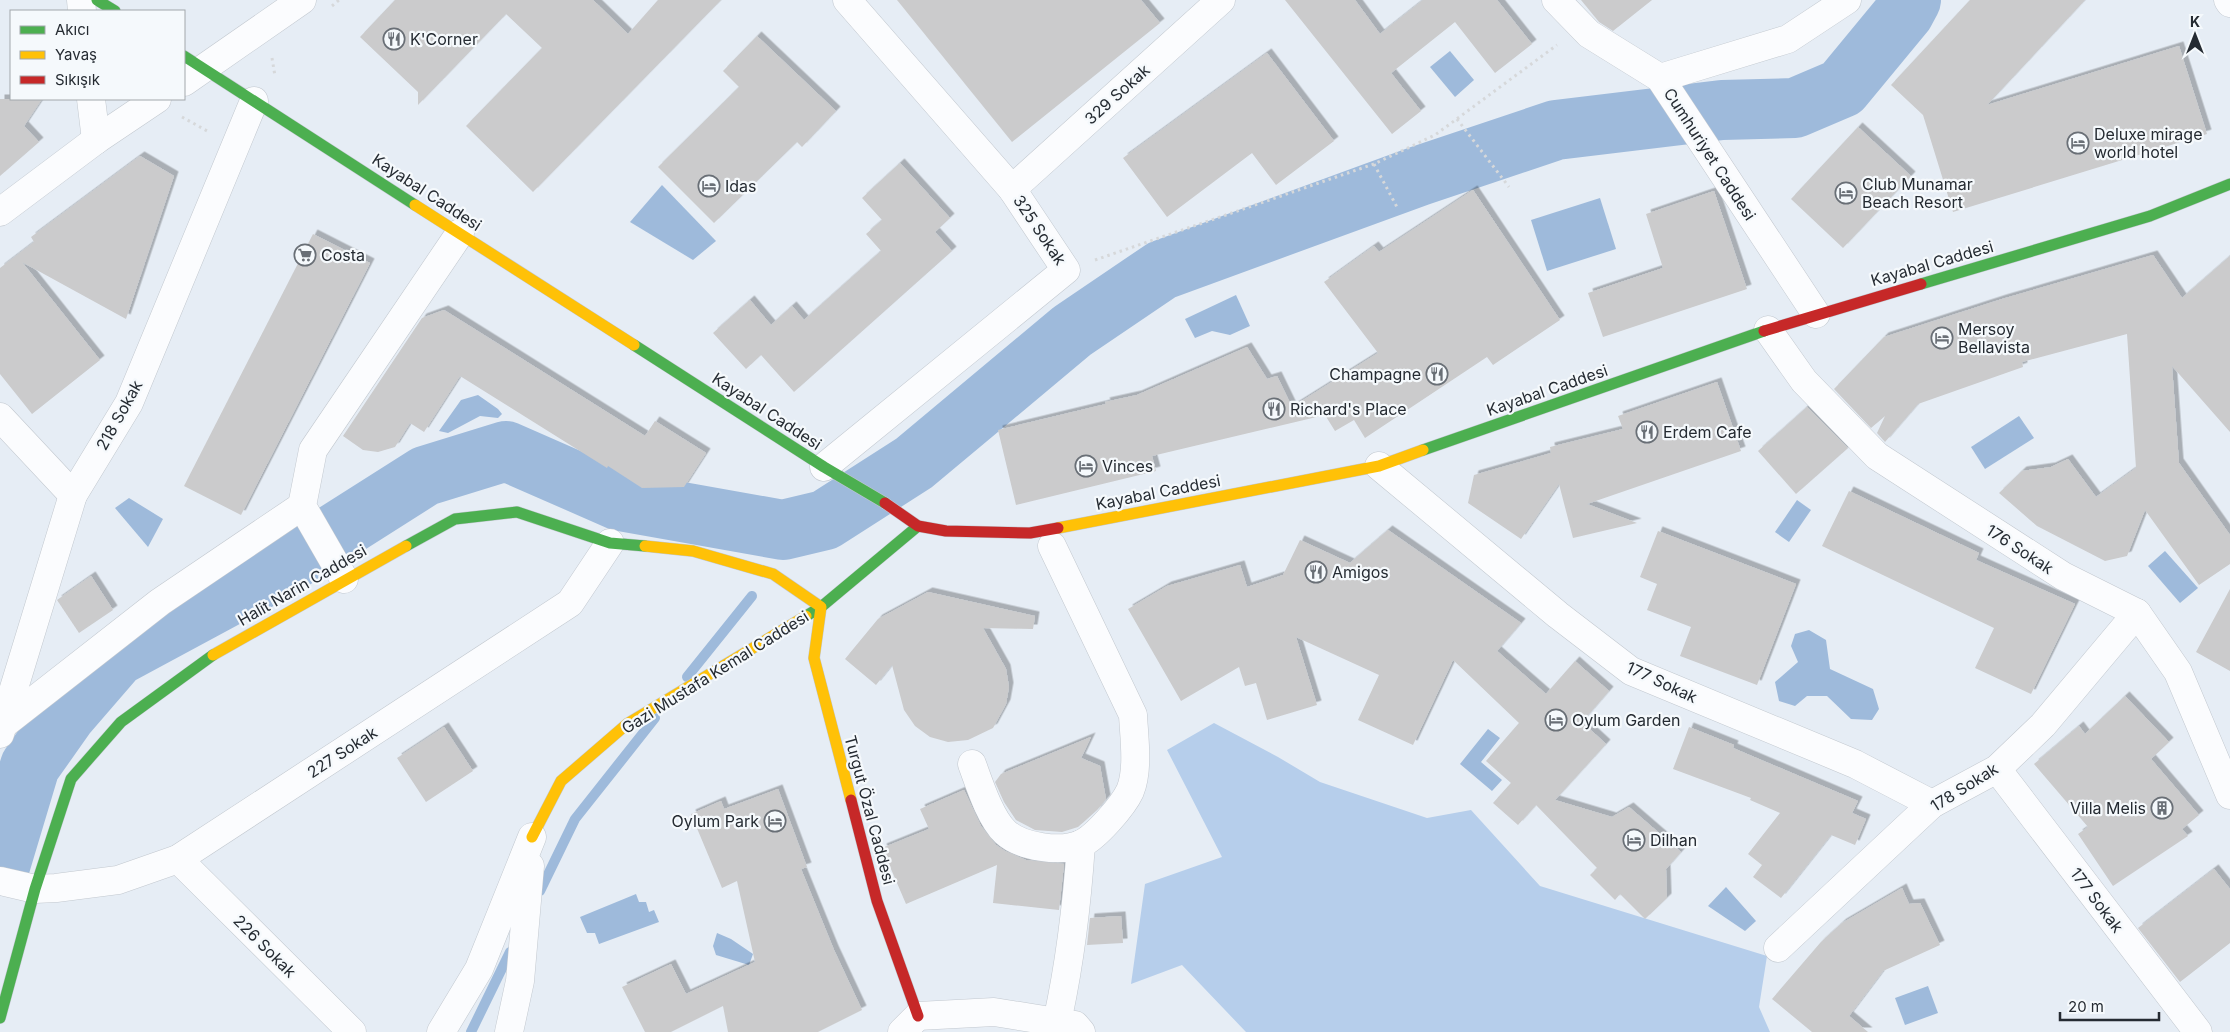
<svg xmlns="http://www.w3.org/2000/svg" width="2230" height="1032" font-family="Inter,sans-serif">
	<defs>
		<filter id="shadow"><feDropShadow dx="4.5" dy="-4.5" stdDeviation="0" flood-color="#0004"/></filter>
	</defs>
	<rect width="100%" height="100%" fill="#e6edf5"/>
	<path fill="#b6ceeb" d="M1214,723L1278,757L1320,782L1427,818L1471,810L1540,886L1767,956L1759,1007L1770,1032H1246L1182,965L1131,984L1145,884L1222,857L1167,750Z"/>
	<g fill="#9ebadb">
		<path d="M1450,51L1474,80L1455,97L1430,67Z"/>
		<path d="M662,185L716,241L693,260L630,222Z"/>
		<path d="M1600,198L1616,249L1547,271L1531,220Z"/>
		<path d="M1236,295L1250,326L1230,335L1212,331L1195,338L1185,319Z"/>
		<path d="M478,395L498,409L502,414L498,418L480,416L448,433L439,431L461,400Z"/>
		<path d="M2019,416L2034,438L1985,469L1971,447Z"/>
		<path d="M129,498L163,519L148,547L115,508Z"/>
		<path d="M1797,500L1811,510L1789,542L1775,532Z"/>
		<path d="M2165,551L2198,588L2180,603L2148,566Z"/>
		<path d="M1809,630L1826,640L1830,669L1873,689L1879,709L1872,720L1851,719L1827,696H1807L1795,706L1779,701L1775,682L1798,662L1791,646L1795,634Z"/>
		<path d="M1488,729L1500,738L1481,762L1502,780L1492,791L1460,764Z"/>
		<path d="M1726,887L1756,921L1745,931L1708,906Z"/>
		<path d="M636,894L639,902H646L649,912L654,910L659,922L599,944L595,933H587L580,917Z"/>
		<path d="M717,933L731,939L753,954L749,965L716,955L713,946Z"/>
		<path d="M1928,986L1938,1013L1905,1025L1895,998Z"/>
	</g>
	<g fill="none" stroke-linecap="round" stroke-linejoin="round">
		<g stroke="#9ebadb" stroke-width="10">
			<path d="M787,550L808,524"/>
			<path d="M687,677L752,596"/>
			<path d="M540,891L575,819L655,718"/>
			<path d="M471,1032L510,952"/>
		</g>
		<path stroke="#9ebadb" stroke-width="60" d="M0,866L30,766L66,715L117,656L277,570L425,476L506,451L620,501L783,530L825,520L914,463L1072,331L1162,270L1419,176L1556,130L1722,110L1795,108L1842,88L1904,13L1911,0"/>
	</g>
	<g fill="#cbcbcc" filter="url(#shadow)">
		<path d="M395,0H593L628,34L658,0H721L533,192L466,126L542,48L506,14L418,105V92L360,37Z"/>
		<path d="M897,0H1141L1160,23L1012,142Z"/>
		<path d="M1285,0H1355L1380,34L1423,0H1497L1532,44L1495,73L1455,22L1391,73L1421,111L1392,134Z"/>
		<path d="M1581,0H1652L1613,31L1599,22Z"/>
		<path d="M1970,0H2085L1987,105L2179,46L2207,134L1953,212L1923,115L1891,85Z"/>
		<path d="M757,36L836,111L802,147L797,142L714,223L658,167L739,87L723,71Z"/>
		<path d="M1267,53L1334,141L1276,185L1252,153L1167,217L1123,158Z"/>
		<path d="M0,99H42L24,126L39,142L0,176Z"/>
		<path d="M1858,127L1911,176L1843,248L1791,199Z"/>
		<path d="M140,156L174,176L126,319L22,262L100,360L32,414L0,374V268L34,242L31,237Z"/>
		<path d="M900,163L950,218L935,232L952,251L794,392L761,355L746,369L713,333L750,300L771,325L792,306L804,320L881,251L866,234L882,220L862,198Z"/>
		<path d="M1473,190L1560,320L1493,365L1487,357L1365,438L1354,420L1335,431L1325,415L1152,456L1156,471L1016,505L998,430L1106,404L1105,402L1137,395L1247,347L1267,379L1277,376L1292,407L1378,353L1324,282L1374,246L1379,252Z"/>
		<path d="M1714,191L1747,289L1603,337L1588,293L1663,268L1646,214Z"/>
		<path d="M313,234L370,263L241,515L184,486Z"/>
		<path d="M2153,255L2182,298L2230,256V432L2172,366L2179,463L2230,535V564L2199,585L2145,510L2127,556L2105,561L2037,526L1999,493L2022,471L2051,467L2068,459L2096,497L2136,468L2127,334L2022,362L2023,367L1918,404L1885,442L1877,433L1885,416L1871,428L1834,389L1884,337L2002,299Z"/>
		<path d="M444,310L645,436L655,421L706,453L684,487L642,488L608,466L607,468L460,376L424,432L410,423L395,447L378,452L363,450L343,436L422,318Z"/>
		<path d="M1717,382L1741,451L1587,504L1637,523L1573,538L1559,484L1521,539L1468,503L1474,475L1551,453L1550,447L1623,429L1618,416Z"/>
		<path d="M1807,407L1848,448L1796,494L1758,451Z"/>
		<path d="M1849,491L1979,553L1976,560L2075,604L2031,694L1975,668L1994,628L1822,546Z"/>
		<path d="M1388,530L1521,623L1497,651L1546,694L1575,661L1609,691L1582,722L1606,744L1555,800L1612,817L1629,807L1681,852L1666,869L1667,898L1645,919L1620,894L1615,900L1590,875L1597,868L1536,805L1518,825L1493,803L1511,783L1486,761L1519,723L1453,660L1413,745L1358,720L1379,675L1296,637L1317,705L1267,720L1256,683L1245,686L1239,667L1181,701L1128,609L1167,586L1240,565L1247,587L1283,575L1300,540L1350,563Z"/>
		<path d="M1658,531L1796,584L1757,685L1680,656L1691,627L1647,610L1657,584L1640,577Z"/>
		<path d="M91,576L113,610L79,633L57,600Z"/>
		<path d="M2230,589V671L2196,652Z"/>
		<path d="M928,592L1035,616L1033,629L983,628L1006,669L1009,687L1006,704L993,728L968,740L948,742L930,737L915,726L904,710L892,665L876,685L845,659L878,619Z"/>
		<path d="M2125,696L2169,742L2151,759L2199,815L2182,829L2188,836L2113,886L2078,834L2088,827L2034,764L2079,726L2085,734Z"/>
		<path d="M444,727L473,771L426,802L397,758Z"/>
		<path d="M1689,727L1734,745L1733,748L1858,801L1852,813L1866,819L1855,845L1831,835L1781,898L1753,877L1762,865L1748,854L1780,813L1750,800L1751,798L1673,769Z"/>
		<path d="M1091,737L1081,758L1100,766L1106,799L1097,810L1078,827L1062,832L1035,830L1016,820L1004,802L995,782L1001,774Z"/>
		<path d="M778,789L807,867L801,869L834,950L862,1010L818,1032H728L723,1006L671,1032H645L622,987L671,964L686,994L755,962L737,881L722,888L691,814L721,801L724,809Z"/>
		<path d="M964,790L981,826L996,845L1005,851L1026,860L1064,864L1059,910L993,903L997,865L906,904L882,848L929,829L920,809Z"/>
		<path d="M2214,869L2230,889V943L2180,982L2138,928Z"/>
		<path d="M1902,888L1909,904L1920,903L1940,945L1883,971L1849,1016L1868,1032H1812L1772,999L1821,942L1842,923Z"/>
		<path d="M1121,916L1123,943L1087,945L1090,918Z"/>
	</g>
	<g fill="none" stroke-linecap="round" stroke-linejoin="round">
		<g stroke="#c2c8cf" stroke-width="29">
			<g id="street">
				<path d="M81,0L82,11"/>
				<path d="M1556,0L1589,34L1660,78L1816,314"/>
				<path d="M2228,0L2230,3"/>
				<path d="M1660,78L1788,39L1847,0"/>
				<path d="M184,82L302,0"/>
				<path d="M91,99L96,140"/>
				<path d="M1012,189L1221,0"/>
				<path d="M0,212L96,140L157,99"/>
				<path d="M1768,330L1804,381L1877,456L2063,576L2137,613L2178,672L2230,795"/>
				<path d="M0,417L73,495"/>
				<path d="M1379,466L1558,615L1631,671L1855,764L1932,804"/>
				<path d="M824,467L1066,270L1012,189L847,0"/>
				<path d="M344,579L302,506L313,450L460,233"/>
				<path d="M4,724L160,602L302,506"/>
				<path d="M0,734L73,495L129,403L254,101"/>
				<path d="M972,764C979,783 990,818 1005,832C1021,847 1061,853 1081,844C1096,837 1123,806 1130,791C1139,770 1134,736 1133,715L1052,546"/>
				<path d="M1997,769L2198,1032"/>
				<path d="M178,859L352,1032"/>
				<path d="M0,881L35,889L56,888L118,880L178,859L570,603L610,543"/>
				<path d="M1778,948L1932,804L1997,769L2043,725L2137,613"/>
				<path d="M1057,1022C1070,963 1077,904 1081,844"/>
				<path d="M441,1032L479,969L532,837"/>
				<path d="M509,1032L520,981L530,866"/>
				<path d="M902,1032L918,1016L994,1012L1075,1025L1081,1032"/>
			</g>
		</g>
		<g stroke="#c2c8cf" stroke-width="12">
			<g id="fast">
				<path d="M97,0L115,11"/>
				<path d="M184,56L415,205"/>
				<path d="M1921,284L2150,216L2230,184"/>
				<path d="M634,345L824,467L885,503"/>
				<path d="M1423,450L1764,331"/>
				<path d="M406,546L455,519L517,512L610,543L645,546"/>
				<path d="M806,616L821,607L918,526"/>
				<path d="M0,1018L35,889L71,779L121,722L213,655"/>
			</g>
		</g>
		<g stroke="#c2c8cf" stroke-width="12">
			<g id="slow">
				<path d="M415,205L634,345"/>
				<path d="M1058,528L1379,466L1423,450"/>
				<path d="M645,546L693,551L773,574L821,607L814,658L851,800"/>
				<path d="M213,655L406,546"/>
				<path d="M532,837L561,781L627,724L806,616"/>
			</g>
		</g>
		<g stroke="#c2c8cf" stroke-width="12">
			<g id="jam">
				<path d="M1764,331L1921,284"/>
				<path d="M885,503L918,526L946,531L1030,533L1058,528"/>
				<path d="M851,800L877,901L918,1016"/>
			</g>
		</g>
		<g stroke="#d6d8da" stroke-width="3" stroke-dasharray="2.5 4" stroke-linecap="butt">
			<path d="M332,6L339,0"/>
			<path d="M272,58L275,76"/>
			<path d="M182,117L209,132"/>
			<path d="M1457,119L1509,187"/>
			<path d="M1374,164L1398,209"/>
			<path d="M1095,260L1374,164L1435,135L1557,45"/>
		</g>
		<use href="#street" stroke="#fbfcfe" stroke-width="28"/>
		<use href="#fast" stroke="#4caf50" stroke-width="11"/>
		<use href="#slow" stroke="#ffc107" stroke-width="11"/>
		<use href="#jam" stroke="#c62828" stroke-width="11"/>
	</g>
	<defs>
		<g id="restaurant-ring" transform="scale(1.125)"><circle r="9.5" fill="#f5f9fc" stroke="#696f76" stroke-width="1.5"/><path d="M-5-6h1v4h1v-4h1v4h1v-4h1v5L-1.5 .5V6h-2V.5L-5-1ZM5-6V6H3V1.5H1.5Q1.5-4 5-6Z" fill="#696f76"/></g>
		<g id="hotel-ring" transform="scale(1.125)"><circle r="9.5" fill="#f5f9fc" stroke="#696f76" stroke-width="1.5"/><path d="M-6-4.5h1.5V1H6V5H4.5V3h-9V5H-6ZM-4 0a1.8 1.8 0 1 1 3.6 0ZM.5 0V-2.5h3Q6-2.5 6 0Z" fill="#696f76"/></g>
		<g id="supermarket-ring" transform="scale(1.125)"><circle r="9.5" fill="#f5f9fc" stroke="#696f76" stroke-width="1.5"/><path d="M-6-5.5h2.5l.6 2H6L4.5 2H-2.5L-4.4-4H-6ZM-1.5 3.2a1.3 1.3 0 1 0 .1 0ZM3 3.2a1.3 1.3 0 1 0 .1 0Z" fill="#696f76"/></g>
		<g id="building-ring" transform="scale(1.125)"><circle r="9.5" fill="#f5f9fc" stroke="#696f76" stroke-width="1.5"/><path d="M-4-6H4V6H1V3H-1V6H-4ZM-2.5-4.3h1.7v1.8h-1.7ZM.8-4.3h1.7v1.8H.8ZM-2.5-1h1.7V.8h-1.7ZM.8-1h1.7V.8H.8Z" fill="#696f76"/></g>
	</defs>
	<g fill-rule="evenodd">
		<use href="#restaurant-ring" x="394" y="39"/>
		<use href="#hotel-ring" x="2078" y="143"/>
		<use href="#hotel-ring" x="709" y="186"/>
		<use href="#hotel-ring" x="1846" y="193"/>
		<use href="#supermarket-ring" x="305" y="255"/>
		<use href="#hotel-ring" x="1942" y="338"/>
		<use href="#restaurant-ring" x="1437" y="374"/>
		<use href="#restaurant-ring" x="1274" y="409"/>
		<use href="#restaurant-ring" x="1647" y="432"/>
		<use href="#hotel-ring" x="1086" y="466"/>
		<use href="#restaurant-ring" x="1316" y="572"/>
		<use href="#hotel-ring" x="1556" y="720"/>
		<use href="#building-ring" x="2162" y="808"/>
		<use href="#hotel-ring" x="775" y="821"/>
		<use href="#hotel-ring" x="1634" y="840"/>
	</g>
	<g text-anchor="middle" dominant-baseline="central" stroke-width="4.5" stroke-linejoin="round" paint-order="stroke">
		<g font-size="16" fill="#252b32" stroke="#f5f9fc" text-anchor="start">
			<text x="410" y="39">K'Corner</text>
			<text x="2094" y="134">Deluxe mirage<tspan x="2094" dy="18">world hotel</tspan></text>
			<text x="1862" y="184">Club Munamar<tspan x="1862" dy="18">Beach Resort</tspan></text>
			<text x="725" y="186">Idas</text>
			<text x="321" y="255">Costa</text>
			<text x="1958" y="329">Mersoy<tspan x="1958" dy="18">Bellavista</tspan></text>
			<text x="1421" y="374" text-anchor="end">Champagne</text>
			<text x="1290" y="409">Richard's Place</text>
			<text x="1663" y="432">Erdem Cafe</text>
			<text x="1102" y="466">Vinces</text>
			<text x="1332" y="572">Amigos</text>
			<text x="1572" y="720">Oylum Garden</text>
			<text x="2146" y="808" text-anchor="end">Villa Melis</text>
			<text x="759" y="821" text-anchor="end">Oylum Park</text>
			<text x="1650" y="840">Dilhan</text>
		</g>
		<g font-size="16" fill="#252b32" stroke="#f5f9fc">
			<text transform="translate(1117 94) rotate(-42)">329 Sokak</text>
			<text transform="translate(1710 154) rotate(57)">Cumhuriyet Caddesi</text>
			<text transform="translate(427 192) rotate(33)">Kayabal Caddesi</text>
			<text transform="translate(1040 230) rotate(56)">325 Sokak</text>
			<text transform="translate(1932 263) rotate(-16)">Kayabal Caddesi</text>
			<text transform="translate(1547 390) rotate(-19)">Kayabal Caddesi</text>
			<text transform="translate(767 411) rotate(33)">Kayabal Caddesi</text>
			<text transform="translate(119 415) rotate(-61)">218 Sokak</text>
			<text transform="translate(1158 492) rotate(-11)">Kayabal Caddesi</text>
			<text transform="translate(2020 549) rotate(33)">176 Sokak</text>
			<text transform="translate(302 585) rotate(-30)">Halit Narin Caddesi</text>
			<text transform="translate(715 672) rotate(-32)">Gazi Mustafa Kemal Caddesi</text>
			<text transform="translate(1662 682) rotate(25)">177 Sokak</text>
			<text transform="translate(342 752) rotate(-33)">227 Sokak</text>
			<text transform="translate(1964 787) rotate(-32)">178 Sokak</text>
			<text transform="translate(870 810) rotate(75)">Turgut Özal Caddesi</text>
			<text transform="translate(2097 900) rotate(53)">177 Sokak</text>
			<text transform="translate(265 946) rotate(45)">226 Sokak</text>
		</g>
	</g>
	<rect x="10" y="10" width="175" height="90" fill="#f5f9fc" stroke="#a2a7ab"/>
	<rect x="20" y="26" width="25" height="8" fill="#4caf50" stroke="#a2a7ab"/>
	<text x="55" y="35" font-size="15" fill="#252b32">Akıcı</text>
	<rect x="20" y="51" width="25" height="8" fill="#ffc107" stroke="#a2a7ab"/>
	<text x="55" y="60" font-size="15" fill="#252b32">Yavaş</text>
	<rect x="20" y="76" width="25" height="8" fill="#c62828" stroke="#a2a7ab"/>
	<text x="55" y="85" font-size="15" fill="#252b32">Sıkışık</text>
	<g transform="translate(2195 35)" stroke="#f5f9fc" stroke-width="4" paint-order="stroke">
	<path d="M0-4L9 19L0 12L-9 19Z" fill="#252b32"/>
	<text y="-8" font-size="14" font-weight="bold" text-anchor="middle" fill="#252b32">K</text>
	</g>
	<path d="M2060 1012v8h99v-8" fill="none" stroke="#252b32" stroke-width="2.5"/>
	<text x="2068" y="1012" font-size="15" fill="#252b32" stroke="#f5f9fc" stroke-width="4" paint-order="stroke">20 m</text>
</svg>
